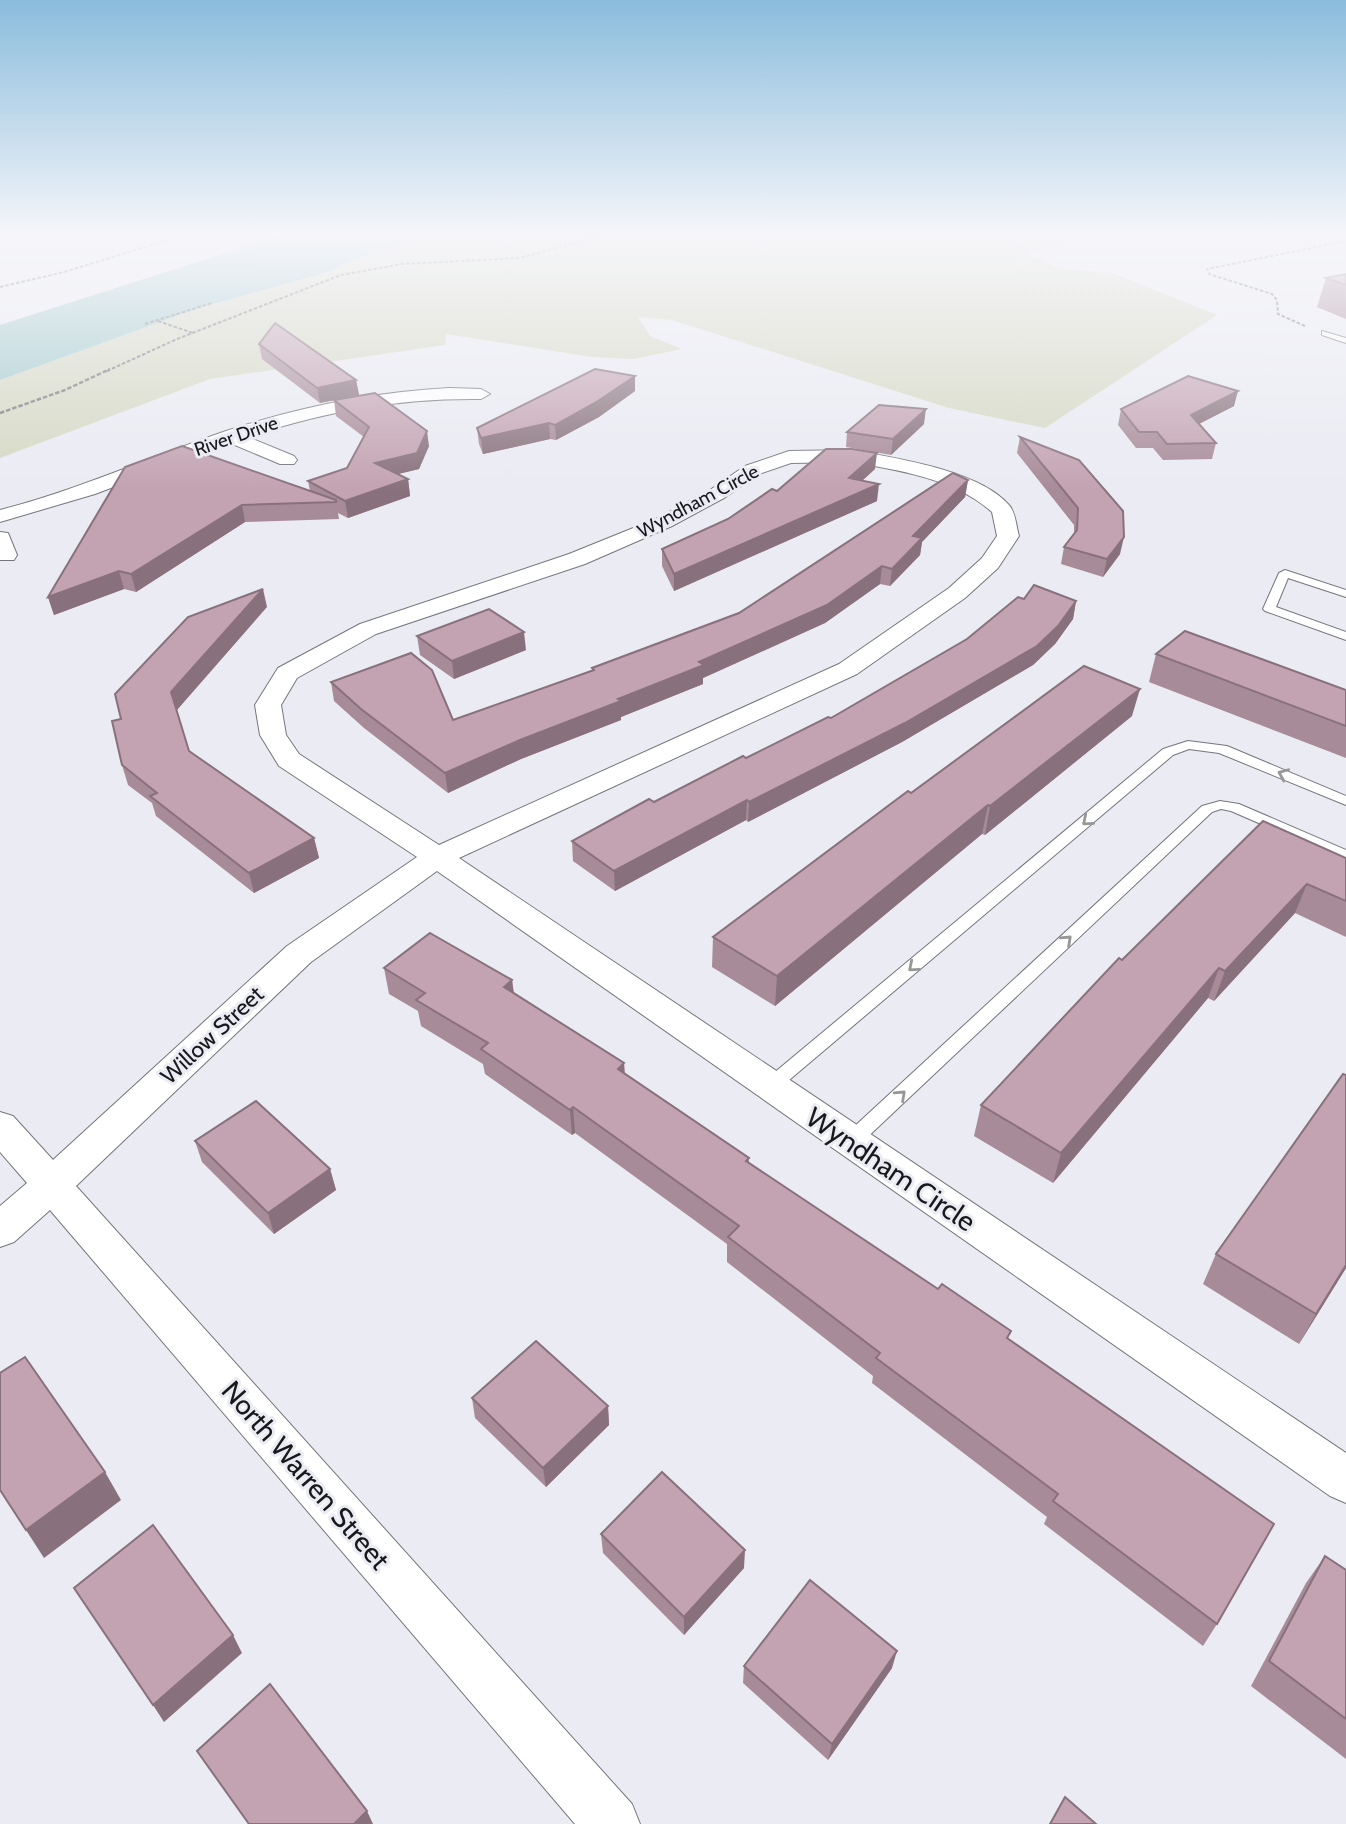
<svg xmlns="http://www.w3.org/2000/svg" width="1346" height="1824" font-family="Cabin,sans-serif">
	<rect width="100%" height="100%" fill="#eaebf3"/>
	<path fill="#d5d8c3" d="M420,235H1081L1025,254L1062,269L1112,273L1217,315L1045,428L949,408L672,320L638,317L650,336L682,349L633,359L592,357L446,334L445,345L210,379L0,458V380L199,308L328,272L354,259L394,248Z"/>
	<path fill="#9ec8ca" d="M282,235H420L394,248L354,259L328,272L199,308L0,380V325Z"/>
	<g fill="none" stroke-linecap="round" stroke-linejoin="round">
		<g stroke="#75767d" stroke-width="2">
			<g id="lane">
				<path d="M1322,331L1346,338V343L1322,335Z"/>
				<path d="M1285,570L1346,590V597L1288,578L1276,607L1346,632V640L1265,611L1263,609L1279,573Z"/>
				<path d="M1188,741L1227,746L1346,796V805L1219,753L1189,749L1173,755L775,1092L769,1094L763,1092L760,1087L763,1082L1163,749Z"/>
				<path d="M1220,801L1239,804L1346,850V861L1231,811L1221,809L1212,812L858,1146L851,1148L844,1146L842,1141L844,1136L1202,806Z"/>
			</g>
		</g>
		<g stroke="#75767d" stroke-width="2">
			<g id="street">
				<path d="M449,388L481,389L490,394L481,399C401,398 324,411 248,437L294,456L297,460L294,464H280L230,443L95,494L0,522V510C78,490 150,457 226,431C299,407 373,392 449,388Z"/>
				<path d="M851,450C895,458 979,470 1009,505C1016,513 1016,526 1019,536L998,568L965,598L857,674L459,858L1346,1453V1503L1330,1496L437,871L311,962L76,1186L632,1804L640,1824H575L50,1210L14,1242L0,1247V1206L27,1183L0,1152V1112L13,1116L53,1160L287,946L417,857L279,766L260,735L255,705L278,668L360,624L569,554L658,518L710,490L745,466L789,451ZM851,462C899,470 955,479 992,512L997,536L982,558L949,588L839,664L439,845L299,754L286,735L281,705L297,678L376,634L585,564L672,526L724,498L759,474L791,463Z"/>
				<path d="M0,532L8,533L17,555L14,560H0Z"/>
			</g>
		</g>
		<g stroke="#77787c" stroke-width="2" stroke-dasharray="3.5 2" stroke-linecap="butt">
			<path d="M0,287L64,272L184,235"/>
			<path d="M158,321L193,333"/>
			<path d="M145,324L212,303"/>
			<path d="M1305,326L1278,314L1277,300L1272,294L1209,274L1207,269L1346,241"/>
			<path d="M107,371L177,339L341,275L402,264L520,258L603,235"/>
		</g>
		<path stroke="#77787c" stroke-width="2.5" stroke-dasharray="4.5 2" stroke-linecap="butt" d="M0,413L65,390L110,369"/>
		<use href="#lane" fill="#fff" fill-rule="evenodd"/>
		<use href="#street" fill="#fff" fill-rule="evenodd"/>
	</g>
	<g fill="#a88b98">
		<path d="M1346,274V319L1317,307L1326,278Z"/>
		<path d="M259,344L356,380L359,395L320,403L262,359Z"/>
		<path d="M635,391L599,417L556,440L550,439L483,454L479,444L477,428Z"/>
		<path d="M334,400L429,446L419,469L398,474L408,479L410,496L348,518L338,513L339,519L245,522L136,592L124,589L54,615L48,597L125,467L310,491L308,481L347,468L364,437L336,416Z"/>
		<path d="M1234,406L1199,424L1216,443L1212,459L1163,460L1153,448H1136L1118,425L1121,409Z"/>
		<path d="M924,424L891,455L846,447L847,432Z"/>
		<path d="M1020,437L1120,554L1103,577L1061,564L1064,547L1074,534V525L1017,453Z"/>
		<path d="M875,469L862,481L877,501L674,591L662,566V549L728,519Z"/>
		<path d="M968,480L965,497L922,542L920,555L890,586L880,584L825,623L703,678V684L621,717V720L521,759L448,793L364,728L334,701L331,682L453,720L592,671V668L739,613Z"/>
		<path d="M1024,599L1076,601L1073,619L1055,644L1033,665L902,742L748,822L746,820L615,891L573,861L572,841L831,718L967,639Z"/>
		<path d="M267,607L176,711L189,751L314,838L319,858L254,893L156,816L152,803L128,785L122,765Z"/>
		<path d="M417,636L526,650L454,679L420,655Z"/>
		<path d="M1156,654L1346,690V758L1149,682Z"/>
		<path d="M1132,716L985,835L982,834L775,1006L712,967L713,937L911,793Z"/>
		<path d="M1346,858V937L1295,913L1214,1001L1208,998L1053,1183L974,1136L981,1105L1122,960Z"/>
		<path d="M384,968L512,980L514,993L624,1063L625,1074L749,1158V1162L1009,1340L1217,1624L1203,1646L1044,1524L1047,1517L872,1383L873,1376L727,1262V1244L575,1133L572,1135L485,1074L483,1064L421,1026L418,1011L389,994Z"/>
		<path d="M195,1141L330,1169L336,1190L274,1234L202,1162Z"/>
		<path d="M1216,1254L1346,1268L1299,1344L1203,1284Z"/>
		<path d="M472,1398L608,1406L609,1425L546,1487L475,1418Z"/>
		<path d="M601,1534L744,1568L684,1635L603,1553Z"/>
		<path d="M1325,1556L1346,1570V1759L1251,1686L1306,1583Z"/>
		<path d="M744,1666L892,1668L828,1760L743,1683Z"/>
	</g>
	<g fill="#88717c">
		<path d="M635,376V391L599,417L556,440L555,425Z"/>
		<path d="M356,380L359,395L320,403L317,388Z"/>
		<path d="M1238,391L1234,406L1187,430L1191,415Z"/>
		<path d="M926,409L924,424L891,455L893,439Z"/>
		<path d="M549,423L550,439L483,454L481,438Z"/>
		<path d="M427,431L429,446L419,469L377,479L375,463Z"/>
		<path d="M877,453L875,469L847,494L849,478Z"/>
		<path d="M408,479L410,496L348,518L345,501Z"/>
		<path d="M968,480L965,497L922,542L920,555L890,586L892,569L913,536Z"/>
		<path d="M879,484L877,501L674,591V574Z"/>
		<path d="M242,505L245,522L136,592L131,574Z"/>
		<path d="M1124,537L1120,554L1103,577L1107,559Z"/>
		<path d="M882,566L880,584L825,623L703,678V684L621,717V720L521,759L448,793L445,773L520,740L618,699L699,662Z"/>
		<path d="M119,571L124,589L54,615L48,597Z"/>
		<path d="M263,589L267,607L176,711L171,692Z"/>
		<path d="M1076,601L1073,619L1055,644L1033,665L902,742L748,822L749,802Z"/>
		<path d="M524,632L526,650L454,679L452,661Z"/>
		<path d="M1140,689L1132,716L985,835L990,806Z"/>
		<path d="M747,800L746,820L615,891L614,871Z"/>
		<path d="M988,805L982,834L775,1006L777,976Z"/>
		<path d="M314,838L319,858L254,893L249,873Z"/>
		<path d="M1307,884L1295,913L1214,1001L1225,971Z"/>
		<path d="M1219,968L1208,998L1053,1183L1061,1153Z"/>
		<path d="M512,980L515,1006L504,987Z"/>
		<path d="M624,1063L625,1089L618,1069Z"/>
		<path d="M573,1107L575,1133L572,1135L570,1110Z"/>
		<path d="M330,1169L336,1190L274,1234L268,1213Z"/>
		<path d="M1346,1265V1268L1299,1344L1316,1314Z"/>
		<path d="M608,1406L609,1425L546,1487L543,1468Z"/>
		<path d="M105,1472L121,1500L44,1558L26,1530Z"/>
		<path d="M745,1550L744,1568L684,1635V1617Z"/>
		<path d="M233,1635L242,1653L164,1722L153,1705Z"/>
		<path d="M897,1651L892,1668L828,1760L832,1744Z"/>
		<path d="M367,1811L373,1824H354Z"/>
	</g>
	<g fill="#c3a2b1" stroke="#88717c" stroke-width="2">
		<path d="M1346,274V285L1326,278Z"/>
		<path d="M275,323L356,380L317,388L259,344Z"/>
		<path d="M595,369L635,376L598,401L555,425L549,423L481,438L477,428Z"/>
		<path d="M1188,376L1238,391L1191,415L1216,443L1167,444L1157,432H1139L1121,409Z"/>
		<path d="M375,393L427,431L417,453L375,463L408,479L345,501L308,481L347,468L369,427L334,400Z"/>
		<path d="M879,405L926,409L893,439L847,432Z"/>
		<path d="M1020,437L1079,460L1123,511L1124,537L1107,559L1064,547L1077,530L1078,508Z"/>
		<path d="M182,446L336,500V502L242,505L131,574L119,571L48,597L125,467Z"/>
		<path d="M826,449H852L877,453L849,478L879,484L674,574L662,549L728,519L772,489L777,491Z"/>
		<path d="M953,473L968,480L913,536L922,538L892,569L882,566L827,605L699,662L704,665L618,699L621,701L520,740L445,773L361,709L331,682L411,653L432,670L453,720L594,670L592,668L739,613Z"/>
		<path d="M1034,585L1076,601L1058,626L1037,646L905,723L749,802L747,800L614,871L572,841L649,799L654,802L743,756L746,758L828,717L831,718L967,639L1018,597L1024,599Z"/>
		<path d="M263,589L171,692L189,751L314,838L249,873L150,796L157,793L122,765L112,721L121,719L115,694L188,617Z"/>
		<path d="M489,609L524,632L452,661L417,636Z"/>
		<path d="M1185,631L1346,690V726L1156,654Z"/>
		<path d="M1084,666L1140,689L990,806L988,805L777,976L713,937L908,791L911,793Z"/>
		<path d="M1263,821L1346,858V901L1307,884L1225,971L1219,968L1061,1153L981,1105L1119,958L1122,960Z"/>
		<path d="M430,933L512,980L504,987L624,1063L618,1069L749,1158L746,1161L938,1289L942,1284L1011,1331L1007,1338L1274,1524L1217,1624L1053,1501L1058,1494L876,1358L880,1353L728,1237L739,1226L573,1107L570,1110L481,1049L488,1043L416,1000L425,993L384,968Z"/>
		<path d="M1343,1074L1346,1075V1265L1316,1314L1216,1254Z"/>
		<path d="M256,1101L330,1169L268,1213L195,1141Z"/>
		<path d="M536,1341L608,1406L543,1468L472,1398Z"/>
		<path d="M25,1357L105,1472L26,1530L0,1490V1373Z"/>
		<path d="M662,1472L745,1550L684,1617L601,1534Z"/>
		<path d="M153,1525L233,1635L153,1705L74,1588Z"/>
		<path d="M1325,1556L1346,1570V1719L1269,1661Z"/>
		<path d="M810,1580L897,1651L832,1744L744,1666Z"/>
		<path d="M270,1684L367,1811L354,1824H249L197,1751Z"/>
		<path d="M1065,1797L1096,1824H1050Z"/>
	</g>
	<defs><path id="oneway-chevron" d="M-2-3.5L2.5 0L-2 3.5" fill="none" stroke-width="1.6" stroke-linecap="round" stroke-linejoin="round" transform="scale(1.75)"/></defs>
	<g stroke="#979798">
		<use href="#oneway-chevron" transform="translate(1283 774) rotate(-157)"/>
		<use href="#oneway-chevron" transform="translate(1087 821) rotate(140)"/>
		<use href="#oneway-chevron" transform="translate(1067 940) rotate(-43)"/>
		<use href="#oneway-chevron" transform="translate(913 967) rotate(140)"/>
		<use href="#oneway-chevron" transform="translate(901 1095) rotate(-43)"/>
	</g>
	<linearGradient id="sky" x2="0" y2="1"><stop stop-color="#8abcdc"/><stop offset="0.48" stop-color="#f6f6fa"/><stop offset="1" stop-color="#f6f6fa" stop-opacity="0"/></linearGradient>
	<rect width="1346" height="491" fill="url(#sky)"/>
	<g text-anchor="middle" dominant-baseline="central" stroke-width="6" stroke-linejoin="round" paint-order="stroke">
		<g font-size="19" fill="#17181a" stroke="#eaebf3">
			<text transform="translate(236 436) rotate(-19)">River Drive</text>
			<text transform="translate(698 501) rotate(-28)">Wyndham Circle</text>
		</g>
		<g font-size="23" fill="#17181a" stroke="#eaebf3">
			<text transform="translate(212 1035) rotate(-43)">Willow Street</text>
		</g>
		<g font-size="28" fill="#17181a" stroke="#eaebf3">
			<text transform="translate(891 1169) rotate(34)">Wyndham Circle</text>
			<text transform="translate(306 1475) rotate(49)">North Warren Street</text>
		</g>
	</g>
</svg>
